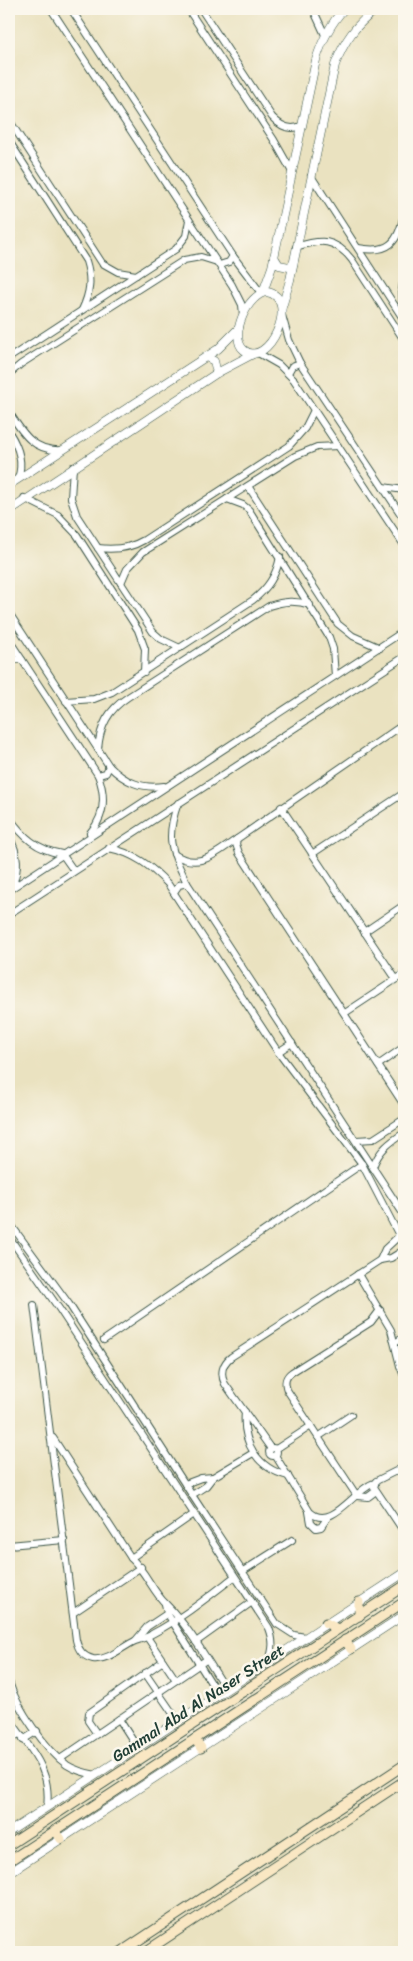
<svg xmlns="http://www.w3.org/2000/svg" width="413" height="1961" font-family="Sriracha,sans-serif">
	<rect width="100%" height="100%" fill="#fbf7ec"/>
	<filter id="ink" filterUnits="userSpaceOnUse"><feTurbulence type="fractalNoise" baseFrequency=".02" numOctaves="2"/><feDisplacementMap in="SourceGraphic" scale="10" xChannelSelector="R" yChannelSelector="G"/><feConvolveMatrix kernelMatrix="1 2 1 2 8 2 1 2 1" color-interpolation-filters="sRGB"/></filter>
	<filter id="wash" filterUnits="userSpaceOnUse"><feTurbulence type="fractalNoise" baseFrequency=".0096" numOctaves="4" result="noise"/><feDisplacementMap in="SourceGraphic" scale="20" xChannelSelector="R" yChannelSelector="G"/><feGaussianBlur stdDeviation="1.12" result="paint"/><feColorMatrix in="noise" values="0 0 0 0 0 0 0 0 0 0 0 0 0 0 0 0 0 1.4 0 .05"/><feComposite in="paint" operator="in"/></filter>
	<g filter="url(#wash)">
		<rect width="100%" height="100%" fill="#eae2c0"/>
	</g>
	<g filter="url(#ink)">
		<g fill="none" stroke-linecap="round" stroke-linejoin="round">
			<g stroke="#3d5649" stroke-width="8">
				<g id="minor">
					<path d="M51,9L232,285L242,305L243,315"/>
					<path d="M71,9L233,256L261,293"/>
					<path d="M188,9L274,140L292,172"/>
					<path d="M201,9L272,117C280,126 290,131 301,126"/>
					<path d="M313,9L325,35"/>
					<path d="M9,120L102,263L118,272L136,275"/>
					<path d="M9,141L86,261C92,280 90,293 82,310"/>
					<path d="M311,176L404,320"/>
					<path d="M296,247C321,239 335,238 352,260L404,340"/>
					<path d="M358,248C389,254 398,243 404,214"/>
					<path d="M219,265L229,262L233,256"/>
					<path d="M282,315L289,340L300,363L404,519"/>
					<path d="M403,315L402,289L404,276"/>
					<path d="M258,353L279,365L294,380L404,545"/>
					<path d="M9,358L176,249L186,236L189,220"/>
					<path d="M288,373L292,366L300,363"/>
					<path d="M9,374L21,364L184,260L201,257L217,262"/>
					<path d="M9,412C23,434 34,452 62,450"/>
					<path d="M9,432C18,446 24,462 18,478"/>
					<path d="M73,467L71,498L77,516L153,632L161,639L180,648"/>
					<path d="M248,486L338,624L353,636L380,648"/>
					<path d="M383,487L404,490"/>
					<path d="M24,498L58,515L77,535L138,630L145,649L144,672"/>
					<path d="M227,499L243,505L249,510L329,637L333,649L335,676"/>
					<path d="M98,548C114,550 129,549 144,540L289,446L305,428L314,410"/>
					<path d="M121,583L127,569L143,552L295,456L317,447L338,446"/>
					<path d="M9,613L109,766C125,782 141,789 164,786"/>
					<path d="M9,640L98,775C106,796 105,816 90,833"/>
					<path d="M9,659L22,660"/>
					<path d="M66,701L94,699L112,692L253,600C268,588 276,576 280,557"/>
					<path d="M404,724L237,839L236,844L239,853L404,1105"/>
					<path d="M98,749C100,726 108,710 128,697L269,606C284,601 296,600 310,605"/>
					<path d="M98,775L106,773L109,766"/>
					<path d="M178,803C165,839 171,850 187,883L404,1215"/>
					<path d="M281,807L396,979"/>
					<path d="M9,817C23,837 37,850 62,854L74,871"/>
					<path d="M9,837C19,853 19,870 12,887"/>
					<path d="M109,848C134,853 151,866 168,884L278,1052L362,1164L404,1245"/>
					<path d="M174,854C199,871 216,853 237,839"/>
					<path d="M312,854L404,793"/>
					<path d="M9,890L404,631"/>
					<path d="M174,892L179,885L187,883"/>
					<path d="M9,914L404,657"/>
					<path d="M364,932L404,905"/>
					<path d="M345,1013L404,974"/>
					<path d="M278,1052L292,1043"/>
					<path d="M378,1065L404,1047"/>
					<path d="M356,1140L373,1139L404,1119"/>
					<path d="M373,1167C379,1150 390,1142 404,1133"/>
					<path d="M9,1222L69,1304L192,1495L277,1624L294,1635L305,1637"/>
					<path d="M9,1237L60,1310L269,1628C274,1641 273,1649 269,1661"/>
					<path d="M380,1260L385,1249L399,1236"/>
					<path d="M358,1274L391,1330L400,1366L404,1376"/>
					<path d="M34,1305L76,1640C78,1649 83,1657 93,1659C108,1661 122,1647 135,1641C140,1639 147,1638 152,1634C182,1618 208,1597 234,1577"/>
					<path d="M104,1340L362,1164"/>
					<path d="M395,1343L404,1337"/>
					<path d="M245,1412C242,1443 257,1468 288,1476"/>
					<path d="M318,1437L351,1415"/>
					<path d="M53,1438L131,1558C146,1572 153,1592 166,1604C190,1628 207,1660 226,1689"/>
					<circle cx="273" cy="1452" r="4"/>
					<path d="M271,1449L225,1384C220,1374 222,1364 231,1357L380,1260L391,1258L404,1250"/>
					<path d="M276,1449L311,1426"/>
					<path d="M275,1455L310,1512C332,1532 356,1487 375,1483"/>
					<path d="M404,1467L376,1481L374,1487L404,1532"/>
					<path d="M185,1484L201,1478L213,1477"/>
					<path d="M376,1491L368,1497L357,1496L287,1390C284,1382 285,1377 292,1372L371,1322L380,1310"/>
					<path d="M192,1495L206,1486L213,1477L253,1453"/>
					<path d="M309,1512L311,1523L316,1528L321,1527L328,1517"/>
					<path d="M9,1545L64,1540"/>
					<path d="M131,1558L194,1514"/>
					<path d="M243,1571L292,1540"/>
					<path d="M165,1604L167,1613L218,1694"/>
					<path d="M73,1613L141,1567"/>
					<path d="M147,1637L176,1680"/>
					<path d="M136,1640L147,1627L171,1611"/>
					<path d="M196,1642L252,1602"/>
					<path d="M145,1673L178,1721"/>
					<path d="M9,1682C17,1708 45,1749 67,1765C76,1771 86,1773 96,1775"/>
					<path d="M9,1718C29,1748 52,1768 47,1807"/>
					<path d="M119,1719L137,1747"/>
					<path d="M97,1734L88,1721L89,1713L163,1661"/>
					<path d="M9,1740L19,1734"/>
					<path d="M23,1740L37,1731"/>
					<path d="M60,1759L206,1660"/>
				</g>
			</g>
			<g stroke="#3d5649" stroke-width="9">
				<g id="tertiary">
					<path d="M274,257L279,265L289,267L293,264"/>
					<path d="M263,292L272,267L316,60C322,41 330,24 344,9"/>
					<path d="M267,292C301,298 268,370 244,350C228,337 248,293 267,292Z"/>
					<path d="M282,307L290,280L335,65C344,41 356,24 377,9"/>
					<path d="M206,357L214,361L217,373"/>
					<path d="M9,485L218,349L239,328"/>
					<path d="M9,511L217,373L253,354"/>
					<path d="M9,1832L404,1573"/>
					<path d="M9,1873L404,1615"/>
				</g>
			</g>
			<g stroke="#3d5649" stroke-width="11">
				<g id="secondary">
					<path d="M359,1616V1602"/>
					<path d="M326,1623L338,1629"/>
					<path d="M345,1640L351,1649"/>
					<path d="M195,1739L201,1748"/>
					<path d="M55,1830L61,1839"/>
					<path d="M9,1845L404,1586"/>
					<path d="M9,1861L404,1602"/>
					<path d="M121,1952L404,1765"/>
					<path d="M145,1952L404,1781"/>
				</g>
			</g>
			<use href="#minor" stroke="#fff" stroke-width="6"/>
			<use href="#tertiary" stroke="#fff" stroke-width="8"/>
			<use href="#secondary" stroke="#f9e7c3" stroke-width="9"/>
		</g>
	</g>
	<g text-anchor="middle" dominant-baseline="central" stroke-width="5" stroke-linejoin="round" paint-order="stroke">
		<g font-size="16" fill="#1f3d34" stroke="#fbf7ec">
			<text transform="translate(198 1703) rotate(-33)">Gammal Abd Al Naser Street</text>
		</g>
	</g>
	<rect width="413" height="1961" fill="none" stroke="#fbf7ec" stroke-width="30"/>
</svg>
